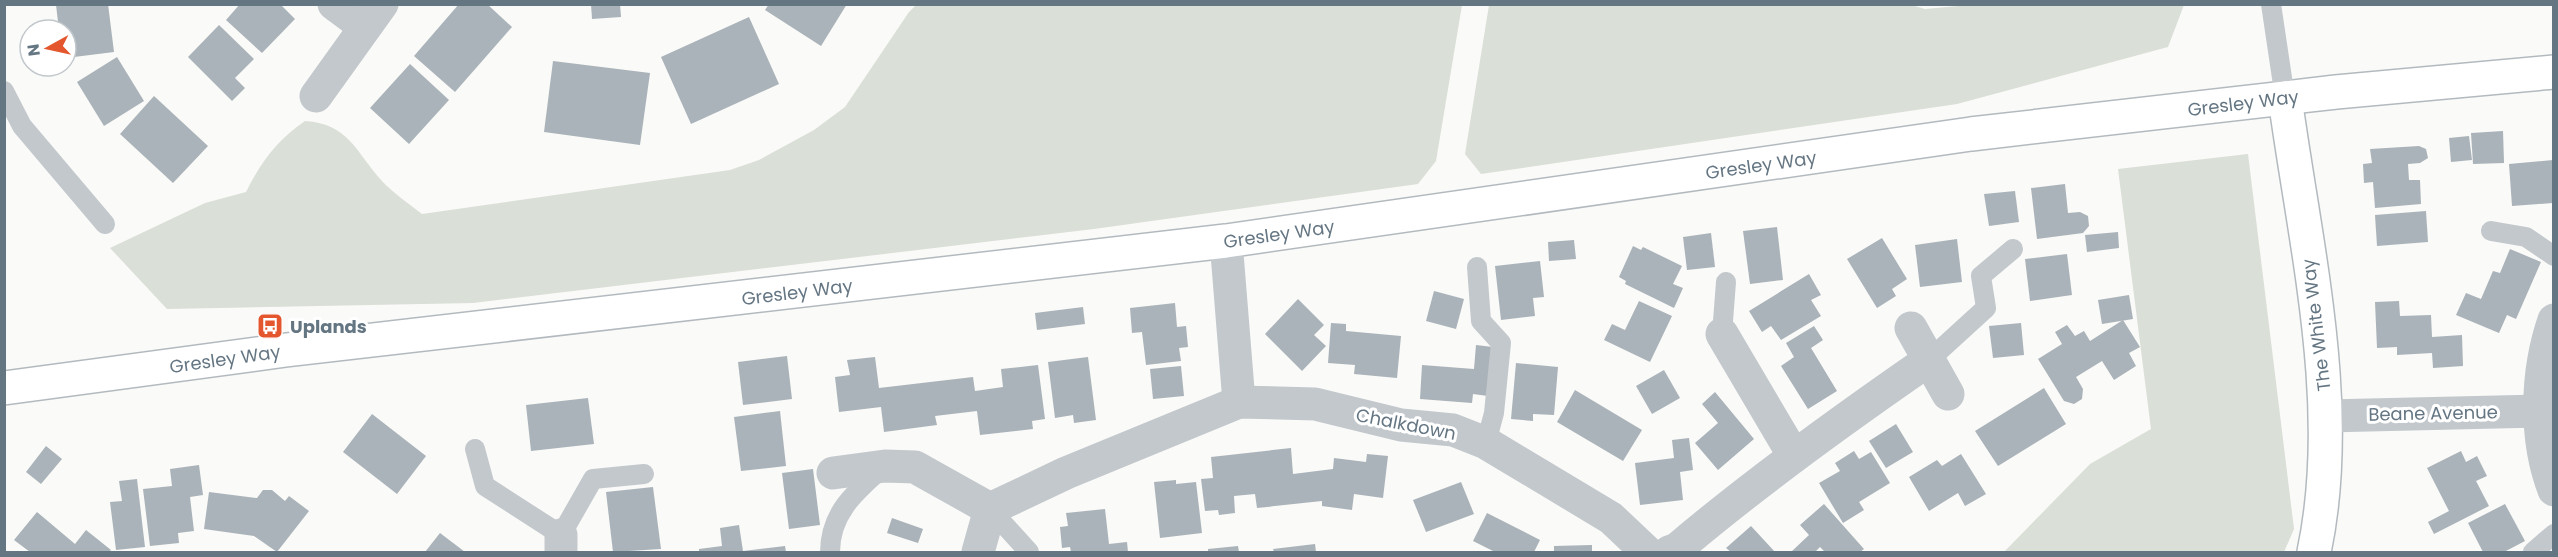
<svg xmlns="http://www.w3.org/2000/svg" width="2558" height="557" font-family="Poppins,sans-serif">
	<rect width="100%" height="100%" fill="#fafaf8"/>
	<g fill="#dadfd7">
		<path d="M917,4L1462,5L1436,161L1418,184L1094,229L473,303L167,309L110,248L205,203L246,192C261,162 277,140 305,121C349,124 355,151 382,181C393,193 409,204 422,214L730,170L759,160L814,130L845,107L909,12Z"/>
		<path d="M1908,4L1925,9L1980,4L2184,5L2168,47L1957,104L1481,174L1465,154L1489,5Z"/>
		<path d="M2248,154L2294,529L2284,552H2004L2090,464L2151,429L2118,169Z"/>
	</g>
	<g fill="#aab3b9">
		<path d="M108,4L114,52L66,58V30H59L56,5Z"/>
		<path d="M240,4H280L295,19L262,53L226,20Z"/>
		<path d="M459,4H487L512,27L455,92L414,56Z"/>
		<path d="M591,4H620L621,17L592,19Z"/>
		<path d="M769,4H847L821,46L765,10Z"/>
		<path d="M749,17L779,84L691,124L661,57Z"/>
		<path d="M219,25L254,59L235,78L245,88L232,101L188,57Z"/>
		<path d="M117,57L144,101L104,126L77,82Z"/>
		<path d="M553,61L650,73L640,145L544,132Z"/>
		<path d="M410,64L449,100L409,144L370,108Z"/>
		<path d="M154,96L208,146L173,183L120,134Z"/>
		<path d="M2503,131L2504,163L2473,164L2471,133Z"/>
		<path d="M2469,136L2472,160L2451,162L2449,138Z"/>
		<path d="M2419,146L2426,149L2428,158L2420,163L2408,164L2409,180H2420L2421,204L2375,208L2373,182L2364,183L2363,164L2372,163L2370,149Z"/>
		<path d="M2553,160V203L2512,206L2509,164Z"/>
		<path d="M2065,184L2068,213L2080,212L2088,216L2089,226L2083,233L2037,239L2031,188Z"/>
		<path d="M2015,191L2019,222L1989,226L1984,194Z"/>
		<path d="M2426,211L2428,242L2377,246L2375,215Z"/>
		<path d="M1777,227L1783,280L1750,284L1743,231Z"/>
		<path d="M2118,232L2119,248L2087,252L2085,235Z"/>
		<path d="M1711,233L1715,267L1687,270L1683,237Z"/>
		<path d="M1882,238L1907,279L1892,289L1896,296L1877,308L1847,259Z"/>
		<path d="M1957,239L1962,282L1920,287L1915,245Z"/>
		<path d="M1574,240L1576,259L1549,261L1548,242Z"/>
		<path d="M1633,246L1641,250L1643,247L1682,266L1673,284L1683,288L1674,308L1625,284L1626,281L1619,277Z"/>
		<path d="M2510,249L2541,262L2516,319L2507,315L2499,333L2456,315L2466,293L2481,299L2493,271L2500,273Z"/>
		<path d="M2067,254L2072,295L2030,301L2025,259Z"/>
		<path d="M1540,261L1544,297L1533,298L1535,316L1501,320L1495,266Z"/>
		<path d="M1809,274L1821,295L1811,300L1821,316L1781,340L1771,326L1762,332L1749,311Z"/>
		<path d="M1434,291L1464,299L1456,329L1426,321Z"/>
		<path d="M2129,295L2133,319L2102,324L2098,300Z"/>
		<path d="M1298,299L1324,325L1314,335L1326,346L1302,371L1265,334Z"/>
		<path d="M1639,301L1672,316L1650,362L1604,340L1612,324L1625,330Z"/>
		<path d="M2399,301L2400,316L2431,315L2432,337L2462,335L2463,366L2433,368L2432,353L2397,355V347L2377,348L2375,302Z"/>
		<path d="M1175,303L1177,327L1186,326L1188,347L1179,348L1181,361L1146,365L1142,332L1132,333L1130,308Z"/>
		<path d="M1083,307L1085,324L1037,330L1035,313Z"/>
		<path d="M2123,320L2140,347L2129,353L2136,366L2114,380L2102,361L2076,377L2083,389L2082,399L2074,404L2064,401L2038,359L2062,344L2055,332L2067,325L2075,336L2084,331L2090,341Z"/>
		<path d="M1331,323L1346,324V331L1401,336L1397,378L1354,374L1355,365L1328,363Z"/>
		<path d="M2021,323L2024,355L1993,358L1989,326Z"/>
		<path d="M1814,326L1823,340L1811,348L1837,391L1808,409L1781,366L1794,357L1786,343Z"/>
		<path d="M1476,345L1493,347L1488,396L1473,394L1472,403L1420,399L1422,365L1474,369Z"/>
		<path d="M787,356L792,399L743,405L738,362Z"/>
		<path d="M875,357L879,388L973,377L975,391L1003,387L1001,369L1038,365L1045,419L1032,421L1033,429L980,435L977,411L935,416L937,425L884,432L881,407L839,412L835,377L850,375L847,360Z"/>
		<path d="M1088,357L1096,420L1074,423L1073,415L1055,418L1048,362Z"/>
		<path d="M1516,363L1558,367L1554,415L1533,414V421L1511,419Z"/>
		<path d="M1181,366L1184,396L1153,399L1150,369Z"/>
		<path d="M1664,370L1680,398L1652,414L1636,386Z"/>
		<path d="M2044,388L2066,424L1998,466L1975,431Z"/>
		<path d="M1575,390L1642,430L1623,461L1557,422Z"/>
		<path d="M1715,392L1754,439L1718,470L1695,443L1718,423L1702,404Z"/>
		<path d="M588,398L594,444L531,451L526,405Z"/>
		<path d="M780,411L786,466L741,471L734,417Z"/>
		<path d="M372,414L426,456L397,494L343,452Z"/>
		<path d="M1896,424L1913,452L1886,468L1869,441Z"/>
		<path d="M1689,438L1693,470L1680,472L1683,500L1640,505L1635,463L1674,458L1672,440Z"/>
		<path d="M46,446L62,459L41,484L26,472Z"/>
		<path d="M1291,448L1293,474L1333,469L1334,458L1366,462L1367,454L1388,456L1383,498L1354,494L1352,510L1322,506V501L1257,508L1255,494L1234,496L1235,513L1219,515L1218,510L1205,511L1201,479L1213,478L1211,457Z"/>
		<path d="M1854,451L1859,459L1871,452L1890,483L1859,502L1864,510L1843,523L1819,483L1840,471L1835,463Z"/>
		<path d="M2461,451L2466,462L2477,456L2487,476L2476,481L2489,506L2434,534L2428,522L2449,511L2427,468Z"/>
		<path d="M1961,454L1986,494L1965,506L1958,493L1929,511L1909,477L1937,460L1942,466Z"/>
		<path d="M199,465L203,495L190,497L194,531L178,533L179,543L150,546L143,489L172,486L170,469Z"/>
		<path d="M813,469L820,525L789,529L782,473Z"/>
		<path d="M137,479L145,547L116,550L110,502L122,501L119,481Z"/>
		<path d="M1176,480V484L1196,482L1202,533L1160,538L1154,482Z"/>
		<path d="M1461,482L1474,514L1426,532L1413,500Z"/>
		<path d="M653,487L661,549L613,552L606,492Z"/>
		<path d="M263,490H272L285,501L289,496L309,511L277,552L254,536L204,529L209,492L257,498Z"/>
		<path d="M1824,504L1864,549L1860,552H1825L1820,547L1815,552H1791L1809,535L1800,525Z"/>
		<path d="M2505,504L2525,541L2504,552H2483L2468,523Z"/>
		<path d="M1105,509L1109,544L1127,542L1128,552H1071L1070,547L1062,548L1060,527L1068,526L1066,513Z"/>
		<path d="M37,512L75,544L86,530L111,550L109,552H30L14,540Z"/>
		<path d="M1487,513L1540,540L1534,552H1495L1473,541Z"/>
		<path d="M892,518L923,529L918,543L887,533Z"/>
		<path d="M739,525L743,551L785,546L786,552H699V549L722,546L720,528Z"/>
		<path d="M1751,526L1775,552H1731L1726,548Z"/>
		<path d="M440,533L465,552H425Z"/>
		<path d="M1315,544L1316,552H1274L1273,549Z"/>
		<path d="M1592,545V552H1554V546Z"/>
		<path d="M1238,546L1239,552H1208V549Z"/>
	</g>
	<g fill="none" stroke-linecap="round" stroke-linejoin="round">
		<g stroke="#b3babf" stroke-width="36">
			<g id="secondary">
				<path d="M2285,98C2305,245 2345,406 2314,552"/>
				<path d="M4,388L286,350L1226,241L1971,134L2336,92L2554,72"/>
			</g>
		</g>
		<g stroke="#c3c8cc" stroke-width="20">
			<path d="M2271,4L2285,98"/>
			<path d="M4,91L22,126L105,224"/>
			<path d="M2491,231L2526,237L2554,256"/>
			<path d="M1477,267L1481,321L1501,343L1494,413L1486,443"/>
			<path d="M1722,334L1726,282"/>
			<path d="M1929,360L1986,308L1981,276L2013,249"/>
			<path d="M475,449L485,486L561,535L593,479L644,474"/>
			<path d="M990,509L1029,552"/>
			<path d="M830,552C830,514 854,493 881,469"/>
			<path d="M2533,552L2554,534"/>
		</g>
		<g stroke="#c3c8cc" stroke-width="33">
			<path d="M334,4L365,27"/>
			<path d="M316,96L382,4"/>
			<path d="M1226,241L1239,402"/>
			<path d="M2554,320C2536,372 2534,438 2554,490"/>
			<path d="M1911,328L1948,394"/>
			<path d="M1722,334L1794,456"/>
			<path d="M2326,416L2540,411"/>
			<path d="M833,473L885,466L915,467L990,509"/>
			<path d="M561,535V552"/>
			<path d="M978,552L990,509L1066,473L1239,402L1315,404L1401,425L1453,430L1486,443L1611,518L1647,552"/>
			<path d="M1669,552L1677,549C1757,481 1842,420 1929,360"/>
		</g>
		<use href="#secondary" stroke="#fff" stroke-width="33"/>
	</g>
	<defs>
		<g id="bus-square" transform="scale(1.35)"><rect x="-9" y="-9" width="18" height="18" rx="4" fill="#e4572e" stroke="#fff"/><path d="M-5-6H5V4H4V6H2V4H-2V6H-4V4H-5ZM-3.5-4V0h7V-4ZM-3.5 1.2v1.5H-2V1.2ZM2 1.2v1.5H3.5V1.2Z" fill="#fff"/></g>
	</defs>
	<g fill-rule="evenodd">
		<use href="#bus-square" x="270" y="326"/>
	</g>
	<g text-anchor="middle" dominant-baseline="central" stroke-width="6" stroke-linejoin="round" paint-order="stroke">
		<g font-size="18" fill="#657683" stroke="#fff">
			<text transform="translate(2243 103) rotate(-7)">Gresley Way</text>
			<text transform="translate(1761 165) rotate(-8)">Gresley Way</text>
			<text transform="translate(1279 234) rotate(-8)">Gresley Way</text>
			<text transform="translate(797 292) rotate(-7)">Gresley Way</text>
			<text transform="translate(2316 325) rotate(-97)">The White Way</text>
			<text transform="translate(225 359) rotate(-8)">Gresley Way</text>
			<text transform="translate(2433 413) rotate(-1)">Beane Avenue</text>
			<text transform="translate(1406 424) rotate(11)">Chalkdown</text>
		</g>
		<g font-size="18" font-weight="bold" fill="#657683" stroke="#fff" text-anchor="start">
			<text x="290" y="326">Uplands</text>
		</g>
	</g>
	<rect width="2558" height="557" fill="none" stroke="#657683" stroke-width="12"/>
	<g transform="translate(48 48) rotate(262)"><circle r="28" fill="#ffffff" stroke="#c1c8cd" stroke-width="1.5"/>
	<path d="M0-4.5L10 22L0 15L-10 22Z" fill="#e4572e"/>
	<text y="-9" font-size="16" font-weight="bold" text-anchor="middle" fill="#657683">N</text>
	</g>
</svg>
